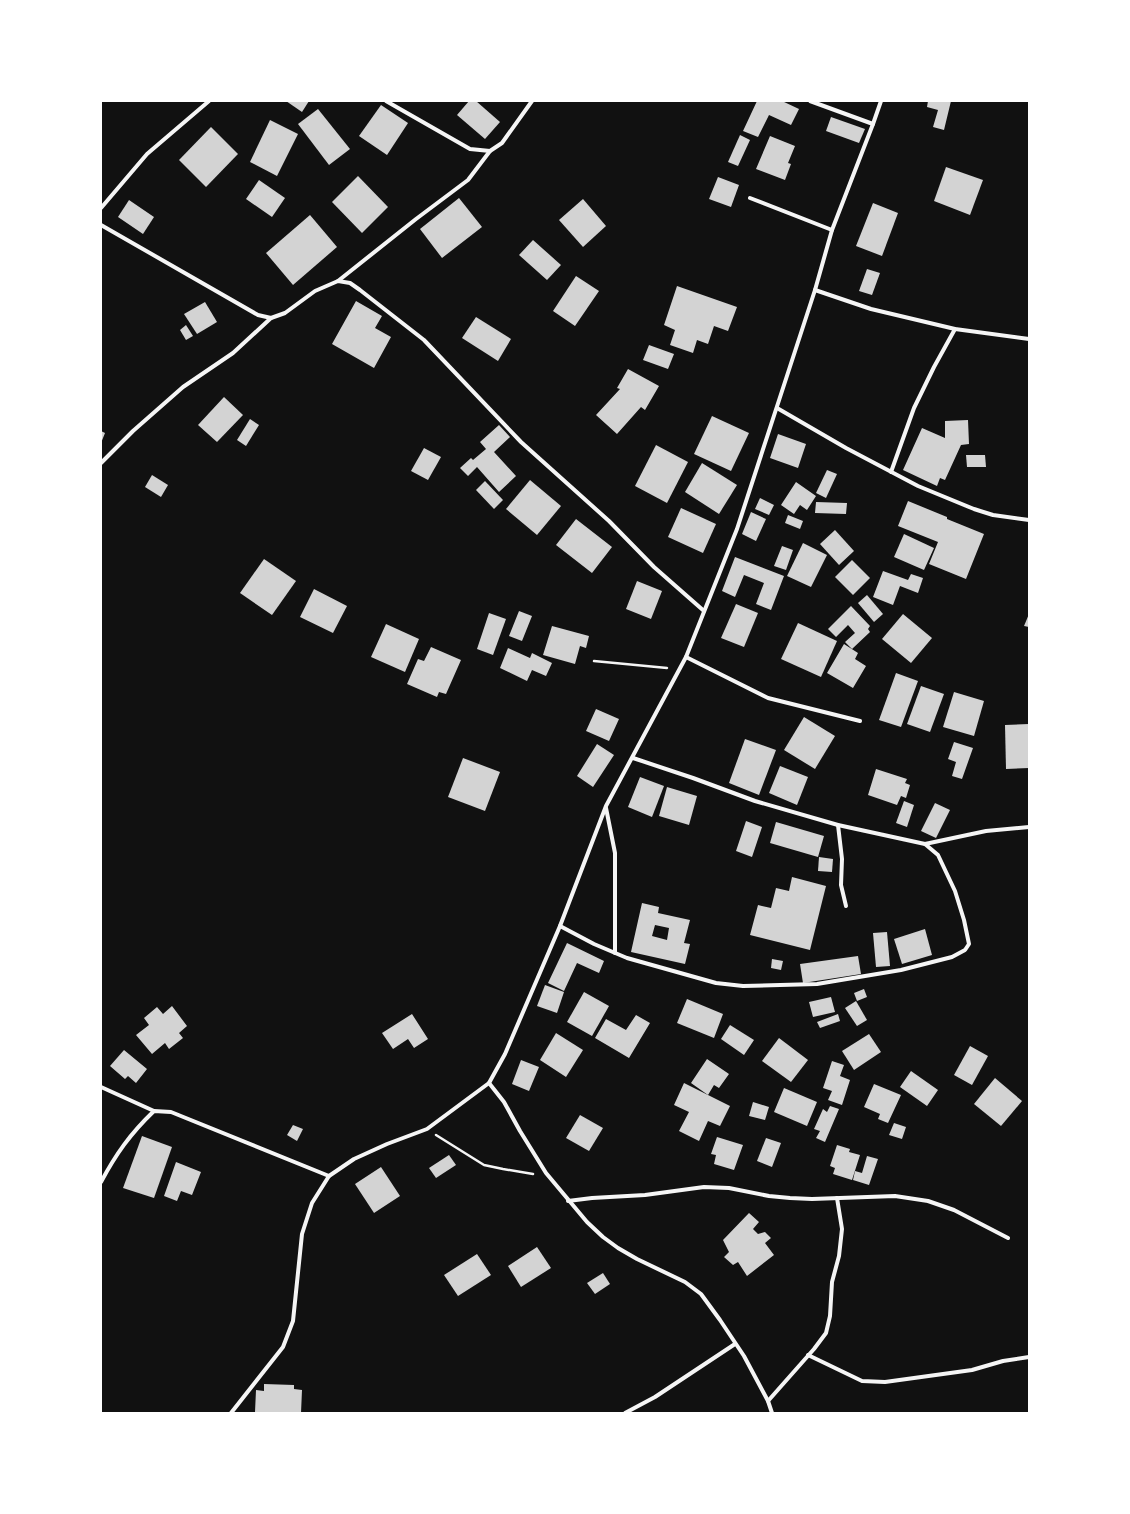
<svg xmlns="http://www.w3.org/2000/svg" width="1130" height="1514" font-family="'Source Sans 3',sans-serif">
	<rect width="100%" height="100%" fill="#111"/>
	<g fill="#d3d3d3" fill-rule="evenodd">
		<path d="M286,101H309L302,112Z"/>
		<path d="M469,101H476L500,122L485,139L457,115Z"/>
		<path d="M757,101H782L799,109L791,125L769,115L758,137L743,131Z"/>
		<path d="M928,101H951L944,130L933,127L938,110L927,107Z"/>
		<path d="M381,105L408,123L387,155L359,136Z"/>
		<path d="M318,109L350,149L329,165L298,124Z"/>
		<path d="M831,117L865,129L859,143L826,131Z"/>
		<path d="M270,120L298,134L277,176L250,162Z"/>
		<path d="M211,127L238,154L206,187L179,160Z"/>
		<path d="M740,135L750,140L738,166L728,162Z"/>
		<path d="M770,136L795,146L788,163L791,164L785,180L756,169Z"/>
		<path d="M946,167L983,180L970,215L934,201Z"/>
		<path d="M358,176L388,207L362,233L332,202Z"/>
		<path d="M718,177L739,185L731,207L709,199Z"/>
		<path d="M259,180L285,198L272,217L246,199Z"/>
		<path d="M459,198L482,227L442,258L420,229Z"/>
		<path d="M583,199L606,226L583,247L559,220Z"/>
		<path d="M129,200L154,217L143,234L118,217Z"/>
		<path d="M873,203L898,213L882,256L856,246Z"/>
		<path d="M310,215L337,247L293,285L266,253Z"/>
		<path d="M533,240L561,265L547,280L519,255Z"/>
		<path d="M867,269L880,273L872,295L859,291Z"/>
		<path d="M576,276L599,291L575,326L553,311Z"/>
		<path d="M677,286L737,307L728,331L714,326L708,344L697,340L693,353L670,345L675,330L664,325Z"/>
		<path d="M356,301L382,316L375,328L391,337L374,368L332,344Z"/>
		<path d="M205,302L217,322L197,334L184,314Z"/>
		<path d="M476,317L511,339L498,361L462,338Z"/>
		<path d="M186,325L193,336L186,340L180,330Z"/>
		<path d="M649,345L674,354L668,369L643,360Z"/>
		<path d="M628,369L659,386L645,410L641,407L617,434L596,415L620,389L617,388Z"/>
		<path d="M224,397L243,415L217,442L198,425Z"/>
		<path d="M712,416L749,433L731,471L694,454Z"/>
		<path d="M250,419L259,425L246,446L237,440Z"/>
		<path d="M968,420L969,444L961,445L945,480L940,478L937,486L903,470L922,428L945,438V421Z"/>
		<path d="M499,425L510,437L494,452L516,476L499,492L477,467L468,476L460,468L471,458L473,460L486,449L480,442Z"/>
		<path d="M101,431L105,433L101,443Z"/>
		<path d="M778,434L806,444L798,468L770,458Z"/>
		<path d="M656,445L688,462L667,503L635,486Z"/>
		<path d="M424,448L441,457L428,480L411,471Z"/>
		<path d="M966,455H985L986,467H967Z"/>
		<path d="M702,463L737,485L719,514L685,492Z"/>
		<path d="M827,470L837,474L826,498L816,493Z"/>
		<path d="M152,475L168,485L161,497L145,487Z"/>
		<path d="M530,480L561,506L537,535L506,509Z"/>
		<path d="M485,481L503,500L494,509L476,490Z"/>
		<path d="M796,482L816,496L807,510L800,505L794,514L781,505Z"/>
		<path d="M760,498L774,505L769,515L755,509Z"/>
		<path d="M908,501L947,517V519L984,534L966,579L929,564L938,542L898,526Z"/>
		<path d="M816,502L847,503L846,514L815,513Z"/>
		<path d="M681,508L716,524L703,553L668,537Z"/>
		<path d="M751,512L766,519L756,541L742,534Z"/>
		<path d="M788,515L803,521L800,529L785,523Z"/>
		<path d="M576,519L612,547L592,573L556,545Z"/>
		<path d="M835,530L854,551L839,565L820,544Z"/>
		<path d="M904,534L934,548L924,570L894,557Z"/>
		<path d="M803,543L827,555L811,587L787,576Z"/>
		<path d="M782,546L793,550L786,570L774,566Z"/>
		<path d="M735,557L784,576L771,610L756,604L764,583L744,575L735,597L722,591Z"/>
		<path d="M264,559L296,581L272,615L240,593Z"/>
		<path d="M852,560L870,578L853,595L835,577Z"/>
		<path d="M883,571L908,580L911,574L923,578L918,593L900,586L893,605L873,597Z"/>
		<path d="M637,581L662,591L651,619L626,609Z"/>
		<path d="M314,589L347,606L333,633L300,617Z"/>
		<path d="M867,595L883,614L874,622L858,603Z"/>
		<path d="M736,604L758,613L744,647L721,638Z"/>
		<path d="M851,606L870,626L868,629L870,632L852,649L845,642L855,633L848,625L836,637L828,629Z"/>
		<path d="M519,611L532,616L522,641L509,636Z"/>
		<path d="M489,613L506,619L493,655L477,649Z"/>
		<path d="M903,614L932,638L911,663L882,639Z"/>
		<path d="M1029,614V627L1024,626Z"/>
		<path d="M798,623L837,641L821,677L781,659Z"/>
		<path d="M386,624L419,639L405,672L371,657Z"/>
		<path d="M552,626L589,636L586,648L580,646L575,664L543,655Z"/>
		<path d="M844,644L858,653L855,659L866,666L853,688L827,673Z"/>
		<path d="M431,647L461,660L446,694L439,692L437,697L407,684L418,659L424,661Z"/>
		<path d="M508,648L530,658L532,653L552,663L546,676L532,670L527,681L500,668Z"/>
		<path d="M896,673L918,681L901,727L879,720Z"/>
		<path d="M921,686L944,694L930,732L907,724Z"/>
		<path d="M954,692L984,701L974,736L943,727Z"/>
		<path d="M596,709L619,719L609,741L586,731Z"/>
		<path d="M804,717L835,736L815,769L784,750Z"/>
		<path d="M1029,724V768L1006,769L1005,725Z"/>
		<path d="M745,739L776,750L759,795L729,783Z"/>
		<path d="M954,742L973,748L962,779L952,776L956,762L948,759Z"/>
		<path d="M597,744L614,755L593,787L577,776Z"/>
		<path d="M463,758L500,772L485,811L448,797Z"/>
		<path d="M780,766L808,777L797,805L769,793Z"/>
		<path d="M876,769L907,779L905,783L910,785L906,798L901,796L897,805L868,795Z"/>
		<path d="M640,777L664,786L652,817L628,807Z"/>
		<path d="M667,787L697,796L689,825L659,816Z"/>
		<path d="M904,801L914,805L907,827L896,823Z"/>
		<path d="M935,803L950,810L936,838L921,831Z"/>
		<path d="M746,821L762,827L752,857L736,851Z"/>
		<path d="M776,822L824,836L818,857L770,843Z"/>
		<path d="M819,857L833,859L832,872L818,871Z"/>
		<path d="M792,877L826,886L810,950L750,935L758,905L771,908L776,888L789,891Z"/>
		<path d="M642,903L659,907L658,913L690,920L684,943L690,944L685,964L631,952ZM655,925L669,928L667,940L652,936Z"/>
		<path d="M925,929L932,955L902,964L894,939Z"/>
		<path d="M887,932L890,966L876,967L873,933Z"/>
		<path d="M567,943L604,961L599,973L577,963L564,991L548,983Z"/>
		<path d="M858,956L861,974L803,983L800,964Z"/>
		<path d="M772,959L783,961L781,970L771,968Z"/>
		<path d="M545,985L564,992L557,1013L537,1006Z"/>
		<path d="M864,989L867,997L857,1001L854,993Z"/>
		<path d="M584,992L609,1006L592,1036L567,1022Z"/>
		<path d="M831,997L835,1012L813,1017L809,1002Z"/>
		<path d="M687,999L723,1014L714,1038L677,1023Z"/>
		<path d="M856,1001L867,1020L857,1026L845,1008Z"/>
		<path d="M172,1006L187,1026L179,1033L183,1038L169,1049L165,1043L152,1054L136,1035L149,1025L144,1018L157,1007L163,1014Z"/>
		<path d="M412,1014L428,1039L414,1048L408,1039L393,1049L382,1033Z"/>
		<path d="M838,1014L840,1021L820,1028L817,1022Z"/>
		<path d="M636,1015L650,1023L629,1058L595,1038L606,1019L626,1030Z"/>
		<path d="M730,1025L754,1040L744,1055L721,1039Z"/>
		<path d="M556,1033L583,1050L566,1077L540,1060Z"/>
		<path d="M869,1034L881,1052L854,1070L842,1051Z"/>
		<path d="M779,1038L808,1060L791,1082L762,1061Z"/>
		<path d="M970,1046L988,1056L972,1085L954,1075Z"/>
		<path d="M124,1050L147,1069L136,1083L128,1076L125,1079L110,1066Z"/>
		<path d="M707,1059L729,1074L719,1088L714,1085L708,1095L691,1083Z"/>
		<path d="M521,1060L539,1067L529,1091L512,1084Z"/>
		<path d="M832,1061L844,1065L840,1076L850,1080L842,1105L828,1100L832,1091L823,1088Z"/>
		<path d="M911,1071L938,1090L927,1106L900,1087Z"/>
		<path d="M995,1078L1022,1101L1001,1126L974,1104Z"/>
		<path d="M684,1083L730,1106L720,1126L708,1121L699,1141L679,1131L689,1112L674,1105Z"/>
		<path d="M874,1084L901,1095L888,1123L878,1119L880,1114L864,1107Z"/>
		<path d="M784,1088L817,1102L807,1126L774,1112Z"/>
		<path d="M753,1102L769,1107L765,1120L749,1116Z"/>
		<path d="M830,1106L839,1109L825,1142L816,1138L820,1131L814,1129L823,1109L827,1112Z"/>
		<path d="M580,1115L603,1128L589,1151L566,1138Z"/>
		<path d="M894,1123L906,1127L902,1139L889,1135Z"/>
		<path d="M293,1125L303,1129L297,1141L287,1135Z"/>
		<path d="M142,1136L172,1147L154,1198L123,1188Z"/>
		<path d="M717,1137L743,1145L734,1170L714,1164L716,1155L711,1154Z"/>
		<path d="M766,1138L781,1143L772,1167L757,1161Z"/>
		<path d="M837,1145L850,1149L849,1152L860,1155L852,1180L833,1174L835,1168L830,1166Z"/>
		<path d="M449,1155L456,1165L436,1178L429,1168Z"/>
		<path d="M867,1156L878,1159L869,1185L853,1180L855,1171L862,1173Z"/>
		<path d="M176,1162L201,1172L192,1195L181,1191L177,1201L164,1196Z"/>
		<path d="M381,1167L400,1196L374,1213L355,1184Z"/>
		<path d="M749,1213L759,1222L753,1229L758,1234L765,1232L771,1238L765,1243L774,1255L747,1276L738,1262L733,1265L724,1257L729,1252L723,1240Z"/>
		<path d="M537,1247L551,1268L521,1287L508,1266Z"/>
		<path d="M477,1254L491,1275L458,1296L444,1275Z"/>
		<path d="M603,1273L610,1284L595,1294L587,1283Z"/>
		<path d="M264,1384L294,1385V1389L302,1390L301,1413L255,1412L256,1390L264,1391Z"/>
	</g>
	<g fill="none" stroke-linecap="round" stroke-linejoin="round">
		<g stroke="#f5f5f5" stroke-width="2.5">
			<path d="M594,661L667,668"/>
			<path d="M436,1135L484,1165L503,1169L533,1174"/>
		</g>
		<g stroke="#f5f5f5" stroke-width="4">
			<path d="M386,101L470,149L490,151"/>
			<path d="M810,101L873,124"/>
			<path d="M750,198L832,230"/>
			<path d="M101,208L147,154L209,101"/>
			<path d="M101,225L258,315L271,318L285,313L315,291L338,281L350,283L360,290L424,340L521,442L609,521L654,567L704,611"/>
			<path d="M338,281L416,219L468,180L490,151L502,143L532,101"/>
			<path d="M815,290L871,309L955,329L1029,339"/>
			<path d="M777,408L846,448L918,486L974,509L993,515L1029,520"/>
			<path d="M101,463L133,431L183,387L233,353L271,318"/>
			<path d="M891,472L914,408L934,367L955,329"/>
			<path d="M686,657L768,698L860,721"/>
			<path d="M633,758L693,778L755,801L838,825L925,844L986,831L1029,827"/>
			<path d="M606,808L615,853V953"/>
			<path d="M838,825L842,859L841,885L846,906"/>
			<path d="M560,926L594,944L627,958L716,983L743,986L817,984L901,970L952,957L965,950L969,944L964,920L955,891L938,855L925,844"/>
			<path d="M489,1083L504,1102L520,1131L546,1173L587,1222L603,1237L618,1248L637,1259L685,1282L701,1294L720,1320L744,1356L768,1401L772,1413"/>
			<path d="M101,1087L154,1111"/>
			<path d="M101,1182C116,1154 130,1134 154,1111L171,1112L329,1176"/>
			<path d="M568,1201L592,1198L645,1195L704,1187L729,1188L769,1196L790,1198L812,1199L895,1196L928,1201L954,1210L1008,1238"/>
			<path d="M808,1355L862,1381L885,1382L972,1370L1003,1361L1029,1357"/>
			<path d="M768,1401L814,1349L826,1333L830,1316L832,1282L839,1256L842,1229L837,1198"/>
			<path d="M231,1413L283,1347L293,1321L302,1234L312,1203L329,1176L354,1159L387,1144L427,1129L489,1083L505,1054L560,926L606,806L686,657L737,529L815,290L832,230L873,124L881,101"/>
			<path d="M625,1413L655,1397L735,1344"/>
		</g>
	</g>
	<rect width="1130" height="1514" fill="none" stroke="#ffffff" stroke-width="204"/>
</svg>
